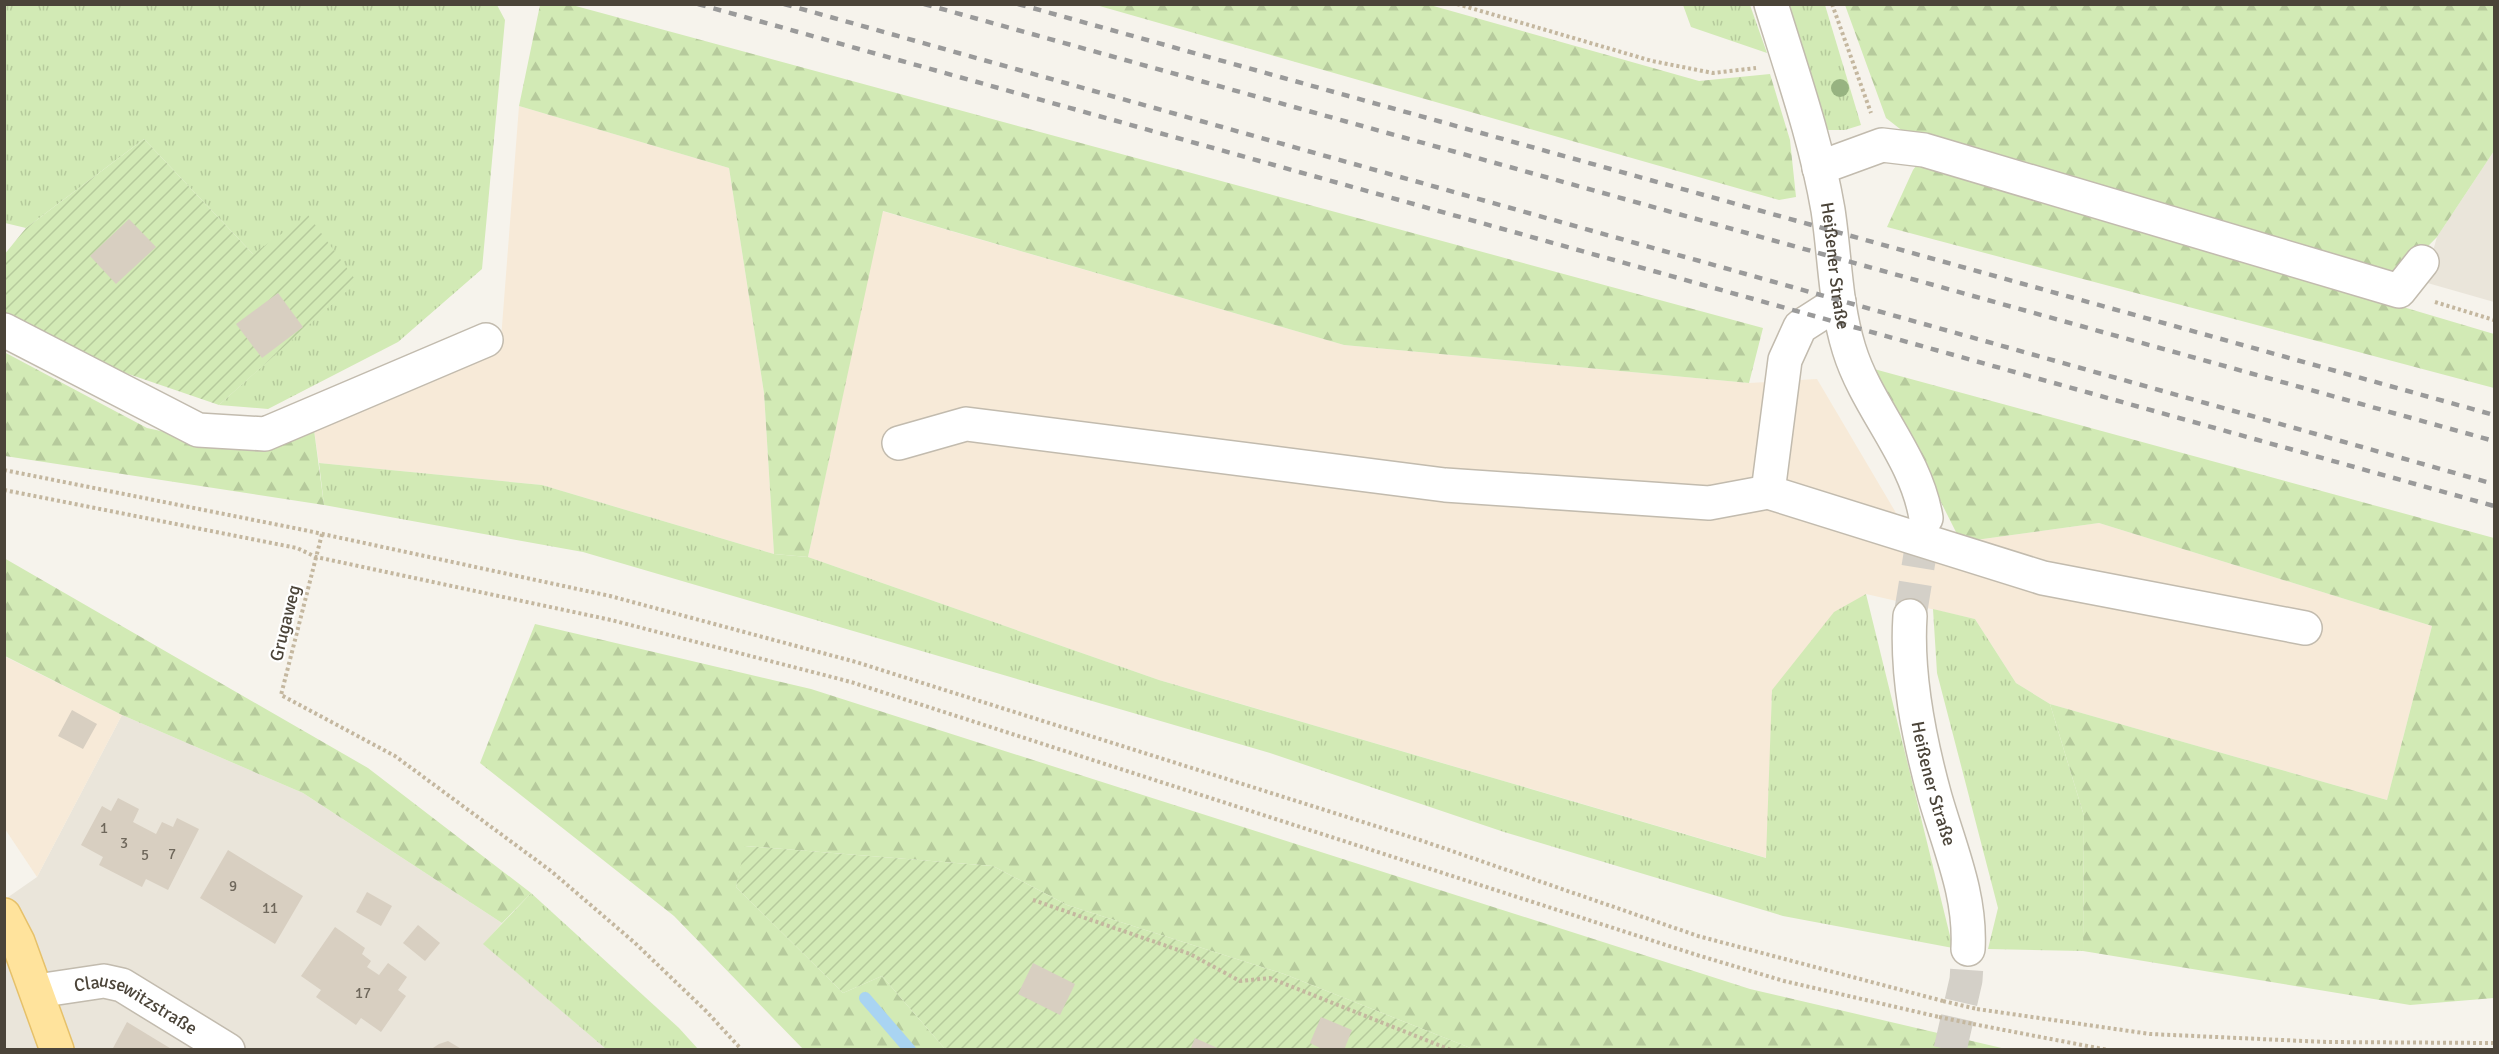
<svg xmlns="http://www.w3.org/2000/svg" width="2499" height="1054" font-family="Signika,sans-serif">
	<defs>
		<pattern id="grass-tufts" width="24" height="20" patternUnits="userSpaceOnUse" patternTransform="scale(1.5)"><rect width="24" height="20" fill="#d2eab5"/><path d="M3 7l-1-3M5 7V3M7 7l1-3M15 17l-1-3M17 17v-4M19 17l1-3" fill="none" stroke="#b6ca9c"/></pattern>
		<pattern id="forest-firs" width="22" height="20" patternUnits="userSpaceOnUse" patternTransform="scale(1.5)"><rect width="22" height="20" fill="#d2eab5"/><path d="M5 1l3.5 6h-7zM16 11l3.5 6h-7z" fill="#b6ca9c"/></pattern>
		<pattern id="garden-furrows" width="10" height="10" patternUnits="userSpaceOnUse" patternTransform="scale(1.5)"><rect width="10" height="10" fill="#d2eab5"/><path d="M-1 1l2-2M0 10L10 0M9 11l2-2" fill="none" stroke="#b6ca9c"/></pattern>
	</defs>
	<rect width="100%" height="100%" fill="#f6f3ec"/>
	<g fill="#eae5da">
		<path d="M2494,151V302L2424,282L2437,237Z"/>
		<path d="M122,715L303,793L502,923L484,944L606,1049H5L4,900L37,877Z"/>
	</g>
	<g fill="#f7ead8">
		<path d="M519,106L729,168L764,393L774,554L542,485L319,463L314,430L500,352Z"/>
		<path d="M882,211L1344,345L1749,383L1817,379L1899,518L1961,542L2099,523L2432,626L2387,800L2050,704L2016,683L1975,619L1866,594L1772,690L1767,858L1159,680L808,557Z"/>
		<path d="M4,656L122,715L37,877L5,829Z"/>
	</g>
	<g fill="url(#grass-tufts)">
		<path d="M4,5H497L505,20L482,269L398,342L268,409L219,405L356,282L253,254L144,139L26,228L5,223Z"/>
		<path d="M1683,5H1750L1767,53L1691,27Z"/>
		<path d="M1787,5H1825L1861,125L1845,130H1827Z"/>
		<path d="M319,463L542,485L774,554L808,557L1159,680L1766,858L1772,690L1834,612L1866,594L1953,948L1783,916L1504,832L1270,753L583,552L324,505Z"/>
		<path d="M1933,609L1975,619L2016,683L2050,704L2084,816L2083,951L1988,949L1998,908L1937,673Z"/>
		<path d="M531,893L679,1028L698,1049H606L483,944Z"/>
	</g>
	<g fill="url(#forest-firs)">
		<path d="M540,5H572L1763,328L1749,383L1344,345L883,211L808,557L774,554L764,393L729,168L519,106Z"/>
		<path d="M1096,5H1430L1699,81L1770,74L1790,140L1796,197L1779,200Z"/>
		<path d="M1845,5H2494V151L2437,237L2376,299L2494,334V388L1887,227L1913,170L1930,147L1909,136L1886,118Z"/>
		<path d="M4,352L147,428L234,447L314,430L324,505L5,456Z"/>
		<path d="M1874,369L2494,538V998L2410,1005L2083,951L2084,816L2050,704L2387,800L2432,626L2099,523L1961,542Z"/>
		<path d="M4,558L368,768L531,893L502,923L303,793L122,715L5,656Z"/>
		<path d="M535,624L811,689L1750,989L2006,1049H1473L1284,974L1067,905L993,866L746,846L736,887L843,993L882,976L945,1049H803L674,916L480,763Z"/>
	</g>
	<g fill="url(#garden-furrows)">
		<path d="M144,139L253,254L308,215L357,282L219,405L67,353L5,316L4,255L26,228Z"/>
		<path d="M745,846L993,866L1067,905L1284,974L1473,1049H945L882,976L843,993L736,887Z"/>
	</g>
	<g fill="none" stroke-linecap="round" stroke-linejoin="round">
		<path stroke="#a9d4f2" stroke-width="12" d="M865,998L910,1050"/>
	</g>
	<g fill="#d8cfc1">
		<path d="M129,219L156,247L116,284L90,256Z"/>
		<path d="M278,293L303,327L262,358L236,324Z"/>
		<path d="M72,710L97,724L83,749L58,736Z"/>
		<path d="M118,798L139,809L133,822L156,834L162,822L173,827L177,818L199,829L168,890L146,879L142,887L99,865L103,857L81,845L102,806L111,811Z"/>
		<path d="M228,850L303,896L275,944L200,898Z"/>
		<path d="M367,892L392,906L381,926L356,912Z"/>
		<path d="M418,925L440,943L425,961L403,943Z"/>
		<path d="M335,927L365,948L362,954L371,961L367,967L379,975L388,963L407,977L398,990L406,996L381,1032L361,1018L356,1025L316,997L321,990L301,976Z"/>
		<path d="M1033,963L1075,984L1060,1015L1018,994Z"/>
		<path d="M1321,1017L1352,1030L1344,1050H1324L1310,1043Z"/>
		<path d="M127,1022L173,1050H112Z"/>
		<path d="M1195,1038L1222,1050H1190Z"/>
		<path d="M448,1041L463,1050H430L439,1044Z"/>
	</g>
	<g fill="none" stroke-linecap="round" stroke-linejoin="round">
		<g stroke="#d4d0c8" stroke-width="33" stroke-dasharray="33 16" stroke-linecap="butt">
			<path d="M1910,616L1926,518"/>
			<path d="M1950,1050L1966,980L1968,949"/>
		</g>
		<g stroke="#c2bbae" stroke-width="36">
			<g id="minor">
				<path id="s1" d="M1771,4C1792,72 1816,140 1828,210C1835,256 1835,304 1849,349C1867,408 1916,456 1926,518"/>
				<path d="M1819,168L1882,145L1924,150L2399,291L2422,262"/>
				<path d="M4,330L198,430L265,434L486,340"/>
				<path d="M899,443L966,424L1445,485L1709,503L1768,492L2043,578L2305,628"/>
				<path d="M1768,492L1785,360L1800,327L1839,302"/>
				<path id="s2" d="M1910,616C1906,676 1919,739 1935,797C1950,849 1971,895 1968,949"/>
				<path id="s3" d="M37,991L104,981L122,985L228,1050"/>
			</g>
		</g>
		<g stroke="#e6c16a" stroke-width="36">
			<path id="major" d="M4,915L18,942L57,1050"/>
		</g>
		<g stroke="#c4b79f" stroke-width="4" stroke-dasharray="3 3" stroke-linecap="butt">
			<path d="M1457,4L1652,61L1713,73L1756,68"/>
			<path d="M1832,4L1871,113"/>
			<path d="M2435,302L2494,320"/>
			<path d="M4,470L304,530L610,596L856,662L1420,840L1698,936L1943,1001"/>
			<path d="M4,490L297,548L316,557L611,620L851,682L1697,955L1784,981L1939,1017"/>
			<path d="M322,534L281,695L395,756L551,871L635,943L706,1011L742,1050"/>
			<path d="M1033,900L1190,954L1240,981L1270,978L1451,1050"/>
			<path d="M1977,1009L2150,1034L2326,1042L2494,1043"/>
			<path d="M1973,1024L2108,1050"/>
		</g>
		<use href="#minor" stroke="#fff" stroke-width="33"/>
		<use href="#major" stroke="#ffe39c" stroke-width="33"/>
		<g stroke="#9a9a9a" stroke-width="4.5" stroke-dasharray="8 8" stroke-linecap="butt">
			<path d="M698,4L2494,506"/>
			<path d="M784,4L2494,484"/>
			<path d="M924,4L2494,441"/>
			<path d="M1018,4L2494,415"/>
		</g>
		<g stroke="#c4b79f" stroke-width="4" stroke-dasharray="3 3" stroke-linecap="butt">
			<path d="M1943,1001L1977,1009"/>
			<path d="M1939,1017L1973,1024"/>
		</g>
	</g>
	<circle fill="#97b381" cx="1840" cy="88" r="9"/>
	<g text-anchor="middle" dominant-baseline="central" stroke-width="4.5" stroke-linejoin="round" paint-order="stroke">
		<g font-size="15" fill="#6e675b">
			<text x="104" y="828">1</text>
			<text x="124" y="843">3</text>
			<text x="172" y="854">7</text>
			<text x="145" y="855">5</text>
			<text x="233" y="886">9</text>
			<text x="270" y="908">11</text>
			<text x="363" y="993">17</text>
		</g>
		<g font-size="18" fill="#4b4439" stroke="#fff">
			<text stroke="none"><textPath href="#s1" startOffset="270">Heißener Straße</textPath></text>
			<text transform="translate(285 623) rotate(-76)">Grugaweg</text>
			<text stroke="none"><textPath href="#s2" startOffset="170">Heißener Straße</textPath></text>
			<text stroke="none"><textPath href="#s3" startOffset="105">Clausewitzstraße</textPath></text>
		</g>
	</g>
	<rect width="2499" height="1054" fill="none" stroke="#4b4439" stroke-width="12"/>
</svg>
